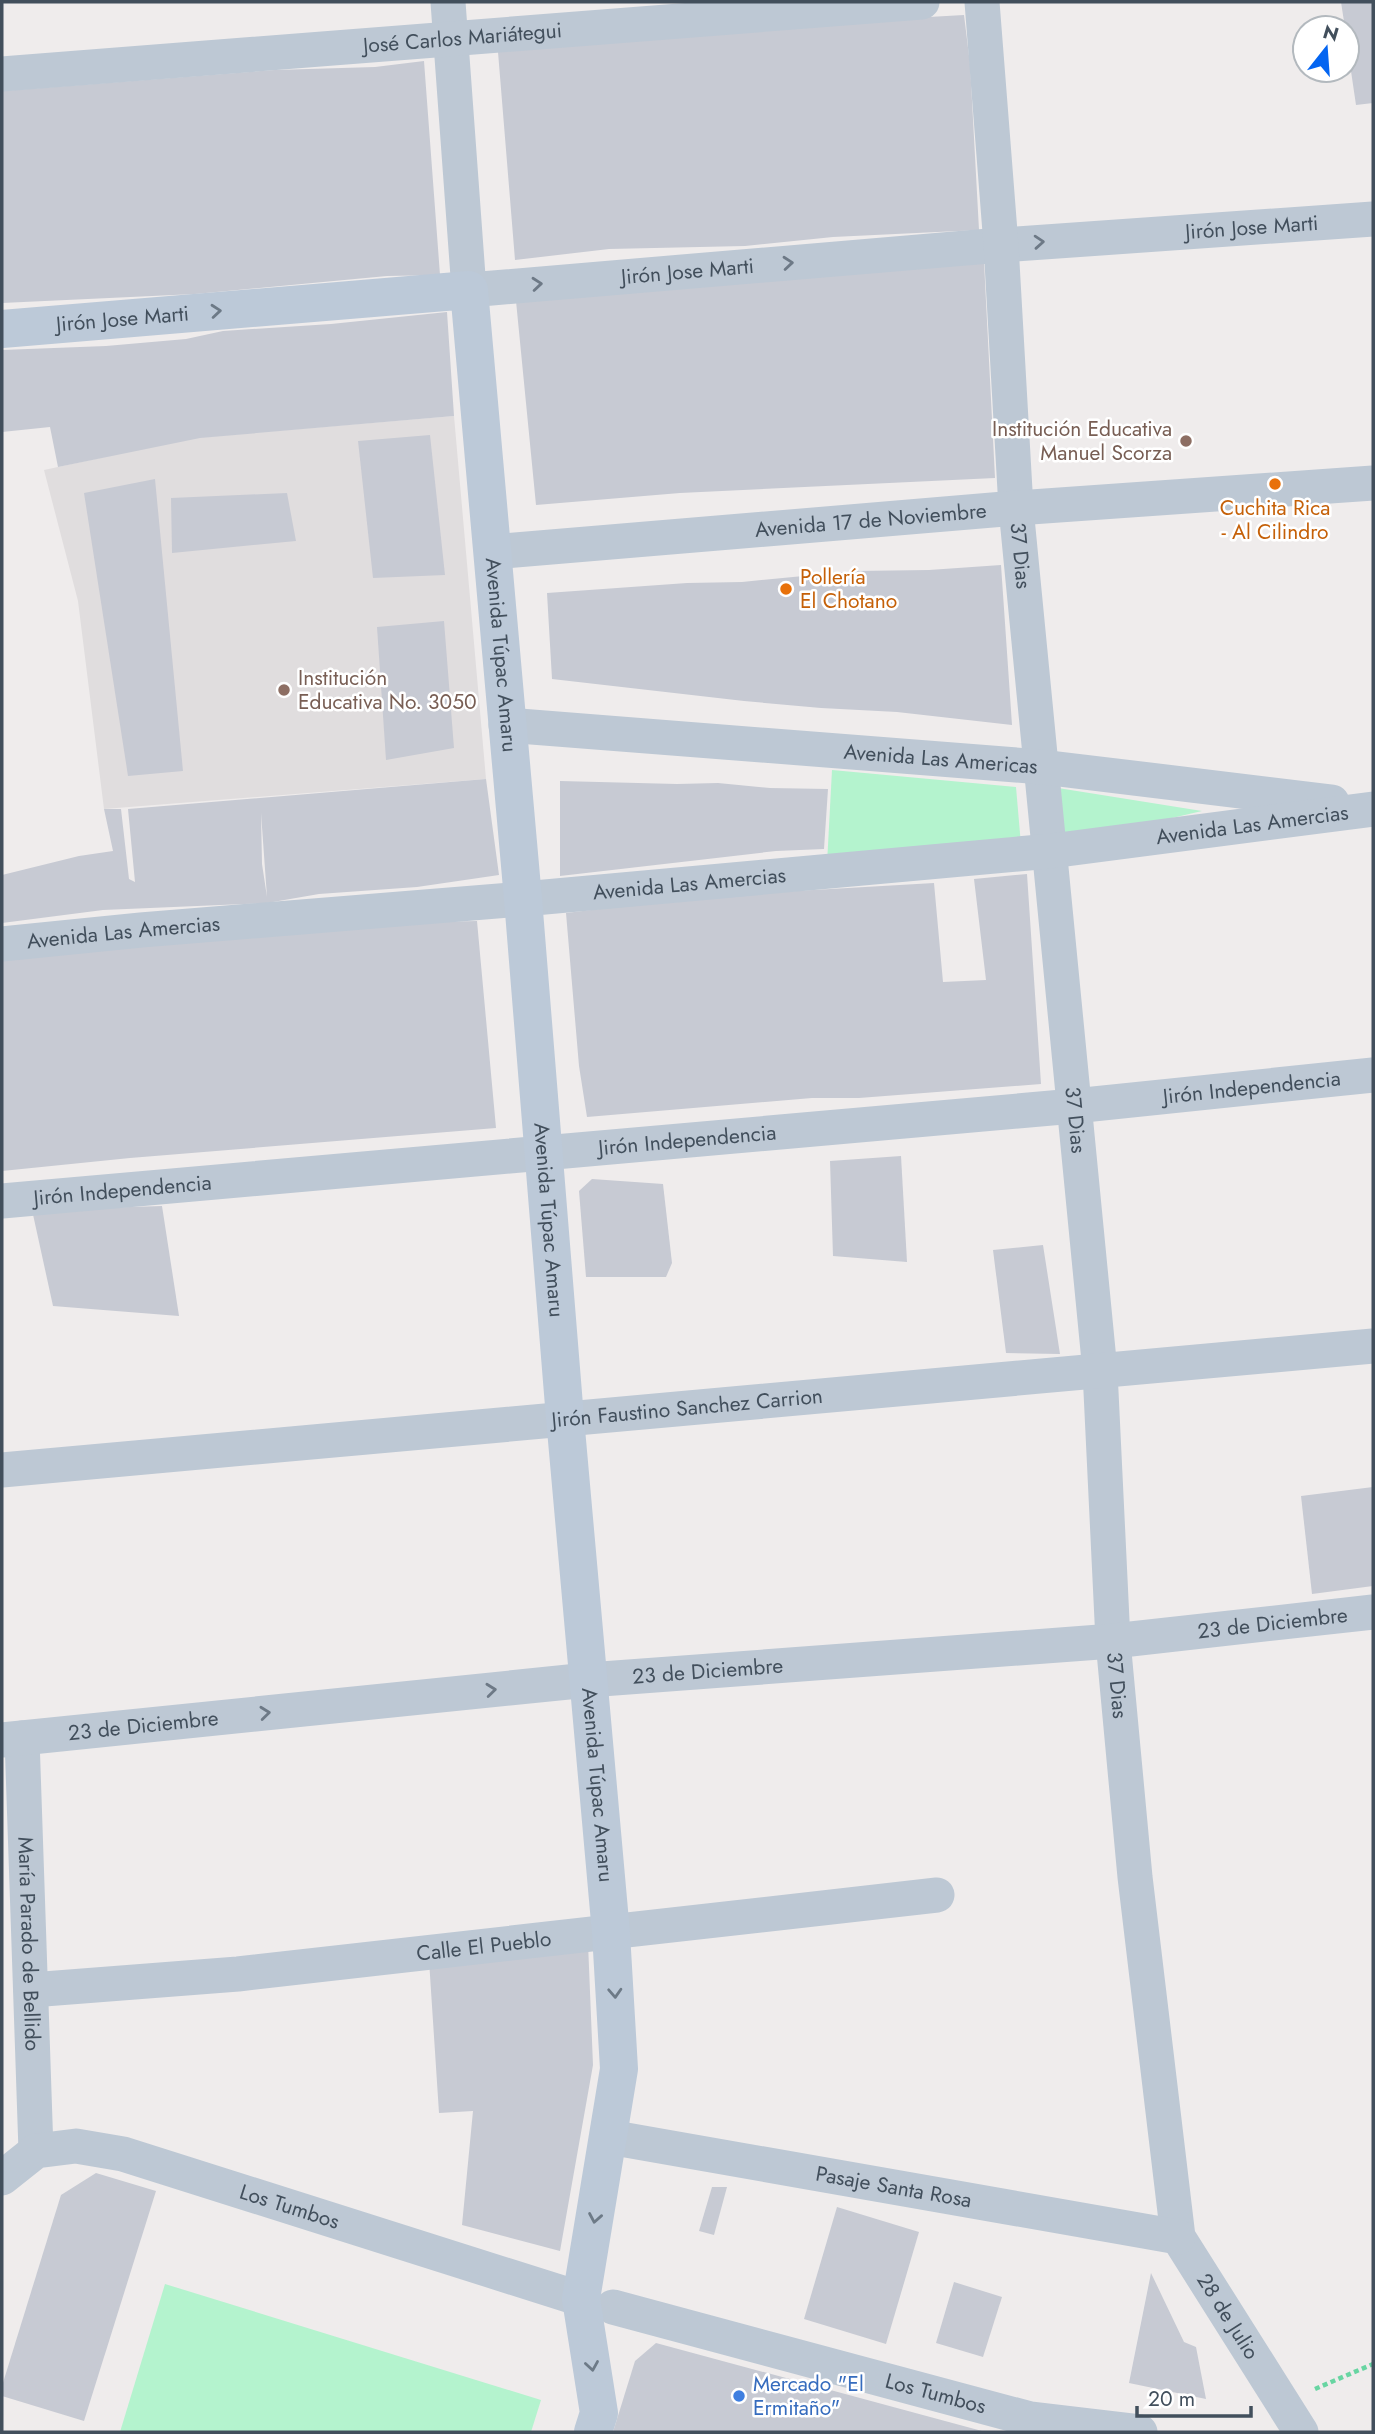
<svg xmlns="http://www.w3.org/2000/svg" width="1375" height="2434" font-family="Jost,sans-serif">
	<rect width="100%" height="100%" fill="#efecec"/>
	<path fill="#e0ddde" d="M454,416L486,779L104,809L78,601L44,470L192,438Z"/>
	<g fill="#b4f3ce">
		<path d="M832,770L1016,787L1021,845L827,864Z"/>
		<path d="M1058,788L1202,811L1060,844Z"/>
		<path d="M165,2284L541,2400L531,2432H120Z"/>
	</g>
	<g fill="#c7cad3" fill-rule="evenodd">
		<path d="M1341,2H1373V103L1356,105L1347,44V28H1345Z"/>
		<path d="M964,15L970,64L979,230L833,237L745,246L609,249L515,260L498,52L858,21Z"/>
		<path d="M424,61L440,275L387,276L195,294L2,303V91L275,70L375,67Z"/>
		<path d="M984,262L995,478L680,493L536,505L516,301Z"/>
		<path d="M447,312L454,416L200,438L58,467L50,427L2,432V350L106,346L186,339L223,331L331,324Z"/>
		<path d="M430,435L445,575L373,578L358,441Z"/>
		<path d="M155,479L183,771L128,776L84,493Z"/>
		<path d="M287,493L296,541L172,553L171,498Z"/>
		<path d="M1001,565L1012,725L897,712L821,708L744,701L552,679L547,593L687,583L742,582L855,571L929,570Z"/>
		<path d="M444,621L454,748L386,760L377,627Z"/>
		<path d="M486,779L499,875L417,887L319,894L267,903L103,910L2,923V875L79,856L113,851L104,809H121L129,879L135,882L128,809ZM261,813L267,897L262,864Z"/>
		<path d="M560,781L677,784L718,783L770,788L828,789L824,849L776,851L560,876Z"/>
		<path d="M1027,874L1041,1084L859,1098H812L587,1117L579,1066L566,913L658,902L796,891L934,883L943,982L986,980L974,879Z"/>
		<path d="M477,921L496,1128L130,1158L2,1171V957L358,924Z"/>
		<path d="M901,1156L907,1262L833,1256L830,1161Z"/>
		<path d="M592,1179L663,1184L672,1263L666,1277H586L579,1191Z"/>
		<path d="M162,1206L179,1316L53,1306L32,1210Z"/>
		<path d="M1043,1245L1060,1354L1006,1353L993,1250Z"/>
		<path d="M1373,1487V1586L1312,1594L1301,1496Z"/>
		<path d="M588,1943L593,2065L560,2251L462,2225L473,2111L439,2113L429,1960Z"/>
		<path d="M96,2173L156,2191L84,2421L2,2396V2386L61,2195Z"/>
		<path d="M712,2187H727L714,2235L699,2231Z"/>
		<path d="M837,2207L919,2232L886,2344L804,2319Z"/>
		<path d="M1151,2273L1184,2342L1196,2347L1206,2399L1129,2383Z"/>
		<path d="M954,2282L1002,2297L983,2357L936,2343Z"/>
		<path d="M656,2343L982,2431V2432H613L635,2361Z"/>
	</g>
	<g fill="none" stroke-linecap="round" stroke-linejoin="round">
		<path stroke="#68d5a2" stroke-width="4.5" stroke-dasharray="5 3.5" stroke-linecap="butt" d="M1315,2389L1373,2364"/>
		<g stroke="#bdc8d4" stroke-width="35">
			<path id="s1" d="M448,2L469,290L1001,245L1373,219"/>
			<path id="s2" d="M982,2L1001,245L1016,508L1100,1371L1113,1641L1135,1877L1178,2237L1301,2432"/>
			<path id="s3" d="M2,74L922,2"/>
			<path id="s4" d="M492,552L1016,508L1373,483"/>
			<path id="s5" d="M506,725L1042,767L1332,802"/>
			<path id="s6" d="M2,944L141,930L523,899L1051,851L1373,809"/>
			<path id="s7" d="M2,1201L1074,1106L1373,1075"/>
			<path id="s8" d="M2,1470L1373,1346"/>
			<path id="s9" d="M22,1738L36,2151"/>
			<path id="s10" d="M2,1740L588,1680L1113,1641L1373,1612"/>
			<path id="s11" d="M31,1990L238,1974L937,1895"/>
			<path id="s12" d="M609,2137L1178,2237"/>
			<path id="s13" d="M2,2178L36,2151L76,2146L123,2154L581,2299"/>
			<path id="s14" d="M613,2307L1030,2419L1140,2432"/>
		</g>
		<path stroke="#bcc9d8" stroke-width="38" id="s15" d="M2,329L469,290L523,899L565,1418L611,1933L619,2069L581,2299L599,2413L593,2432"/>
	</g>
	<defs><path id="oneway-chevron" d="M-2-3.5L2.5 0L-2 3.5" fill="none" stroke-width="1.6" stroke-linecap="round" stroke-linejoin="round" transform="scale(1.75)"/></defs>
	<g stroke="#6d7986">
		<use href="#oneway-chevron" transform="translate(1039 242) rotate(-4)"/>
		<use href="#oneway-chevron" transform="translate(788 263) rotate(-5)"/>
		<use href="#oneway-chevron" transform="translate(537 284) rotate(-5)"/>
		<use href="#oneway-chevron" transform="translate(491 1690) rotate(-6)"/>
		<use href="#oneway-chevron" transform="translate(265 1713) rotate(-6)"/>
	</g>
	<g stroke="#6d7a87">
		<use href="#oneway-chevron" transform="translate(216 311) rotate(-5)"/>
		<use href="#oneway-chevron" transform="translate(615 1993) rotate(87)"/>
		<use href="#oneway-chevron" transform="translate(595 2218) rotate(100)"/>
		<use href="#oneway-chevron" transform="translate(592 2366) rotate(81)"/>
	</g>
	<g fill="#8d6e63" stroke="#fff" stroke-width="2.5">
		<circle cx="1186" cy="441" r="7"/>
		<circle cx="284" cy="690" r="7"/>
	</g>
	<g fill="#e8710a" stroke="#fff" stroke-width="2.5">
		<circle cx="1275" cy="484" r="7"/>
		<circle cx="786" cy="589" r="7"/>
	</g>
	<circle fill="#3f7fe0" stroke="#fff" stroke-width="2.5" cx="739" cy="2396" r="7"/>
	<g text-anchor="middle" dominant-baseline="central" stroke-width="5" stroke-linejoin="round" paint-order="stroke">
		<g font-size="21" fill="#424f5c" stroke="#fff">
			<text stroke="none"><textPath href="#s3" startOffset="462">José Carlos Mariátegui</textPath></text>
			<text stroke="none"><textPath href="#s1" startOffset="1074">Jirón Jose Marti</textPath></text>
			<text stroke="none"><textPath href="#s1" startOffset="508">Jirón Jose Marti</textPath></text>
			<text stroke="none"><textPath href="#s15" startOffset="121">Jirón Jose Marti</textPath></text>
			<text stroke="none"><textPath href="#s4" startOffset="380">Avenida 17 de Noviembre</textPath></text>
			<text stroke="none"><textPath href="#s2" startOffset="555">37 Dias</textPath></text>
			<text stroke="none"><textPath href="#s15" startOffset="835">Avenida Túpac Amaru</textPath></text>
			<text stroke="none"><textPath href="#s5" startOffset="436">Avenida Las Americas</textPath></text>
			<text stroke="none"><textPath href="#s6" startOffset="1256">Avenida Las Amercias</textPath></text>
			<text stroke="none"><textPath href="#s6" startOffset="690">Avenida Las Amercias</textPath></text>
			<text stroke="none"><textPath href="#s6" startOffset="122">Avenida Las Amercias</textPath></text>
			<text stroke="none"><textPath href="#s7" startOffset="1255">Jirón Independencia</textPath></text>
			<text stroke="none"><textPath href="#s2" startOffset="1122">37 Dias</textPath></text>
			<text stroke="none"><textPath href="#s7" startOffset="688">Jirón Independencia</textPath></text>
			<text stroke="none"><textPath href="#s7" startOffset="121">Jirón Independencia</textPath></text>
			<text stroke="none"><textPath href="#s15" startOffset="1402">Avenida Túpac Amaru</textPath></text>
			<text stroke="none"><textPath href="#s8" startOffset="688">Jirón Faustino Sanchez Carrion</textPath></text>
			<text stroke="none"><textPath href="#s10" startOffset="1276">23 de Diciembre</textPath></text>
			<text stroke="none"><textPath href="#s10" startOffset="709">23 de Diciembre</textPath></text>
			<text stroke="none"><textPath href="#s2" startOffset="1689">37 Dias</textPath></text>
			<text stroke="none"><textPath href="#s10" startOffset="142">23 de Diciembre</textPath></text>
			<text stroke="none"><textPath href="#s15" startOffset="1969">Avenida Túpac Amaru</textPath></text>
			<text stroke="none"><textPath href="#s9" startOffset="206">María Parado de Bellido</textPath></text>
			<text stroke="none"><textPath href="#s11" startOffset="455">Calle El Pueblo</textPath></text>
			<text stroke="none"><textPath href="#s12" startOffset="289">Pasaje Santa Rosa</textPath></text>
			<text stroke="none"><textPath href="#s13" startOffset="306">Los Tumbos</textPath></text>
			<text stroke="none"><textPath href="#s2" startOffset="2338">28 de Julio</textPath></text>
			<text stroke="none"><textPath href="#s14" startOffset="334">Los Tumbos</textPath></text>
		</g>
		<g font-size="21" fill="#785e54" stroke="#fff" text-anchor="end">
			<text x="1172" y="429">Institución Educativa<tspan x="1172" dy="24">Manuel Scorza</tspan></text>
			<text x="298" y="678" text-anchor="start">Institución<tspan x="298" dy="24">Educativa No. 3050</tspan></text>
		</g>
		<g font-size="21" fill="#c56008" stroke="#fff">
			<text x="1275" y="508">Cuchita Rica<tspan x="1275" dy="24">- Al Cilindro</tspan></text>
			<text x="800" y="577" text-anchor="start">Pollería<tspan x="800" dy="24">El Chotano</tspan></text>
		</g>
		<g font-size="21" fill="#366cbe" stroke="#fff" text-anchor="start">
			<text x="753" y="2384">Mercado "El<tspan x="753" dy="24">Ermitaño"</tspan></text>
		</g>
	</g>
	<rect width="1375" height="2434" fill="none" stroke="#424f5c" stroke-width="7"/>
	<g transform="translate(1326 49) rotate(17)"><circle r="33" fill="#ffffff" stroke="#b3b9be" stroke-width="2"/>
	<path d="M0-5L12 26L0 18L-12 26Z" fill="#0465f1"/>
	<text y="-10" font-size="19" font-weight="bold" text-anchor="middle" fill="#424f5c">N</text>
	</g>
	<path d="M1137 2406v10h114v-10" fill="none" stroke="#424f5c" stroke-width="3.5"/>
	<text x="1148" y="2406" font-size="21" fill="#424f5c" stroke="#ffffff" stroke-width="5" paint-order="stroke">20 m</text>
</svg>
